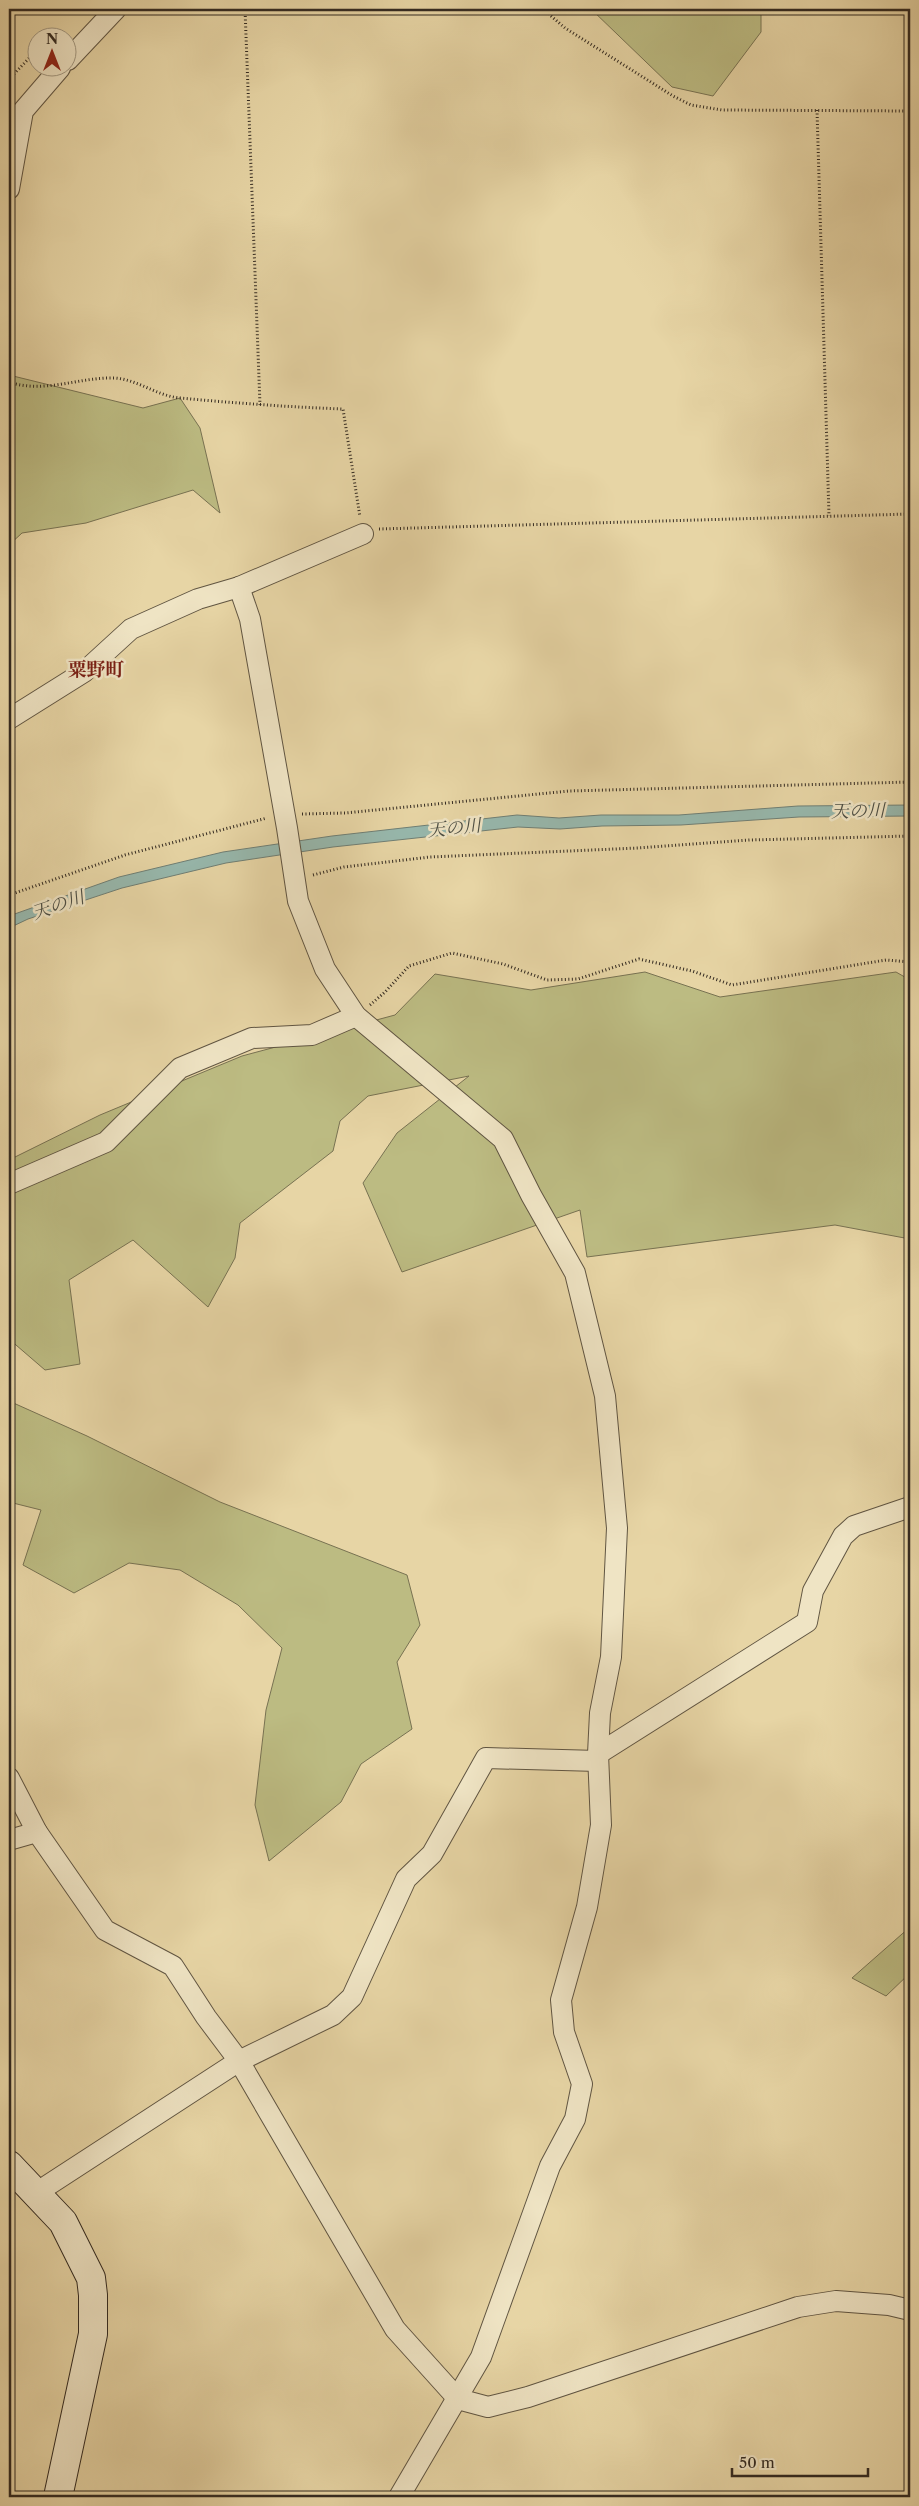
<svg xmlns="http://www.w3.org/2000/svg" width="919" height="2506" font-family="'Libre Caslon Text','Noto Serif JP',serif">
	<rect width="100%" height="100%" fill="#e7d5a5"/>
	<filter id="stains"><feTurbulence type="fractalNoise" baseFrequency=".004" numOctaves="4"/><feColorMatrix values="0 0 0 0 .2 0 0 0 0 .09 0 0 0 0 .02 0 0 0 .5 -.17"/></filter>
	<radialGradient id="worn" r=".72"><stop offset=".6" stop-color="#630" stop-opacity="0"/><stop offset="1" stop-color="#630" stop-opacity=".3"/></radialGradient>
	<g fill="#bcbb82" stroke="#787252">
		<path d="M591,9H761V32L713,96L672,87Z"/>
		<path d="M9,375L143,408L180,398L200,428L220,513L193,490L86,523L22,533L9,545Z"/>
		<path d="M645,972L720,997L896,972L910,980V1239L835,1225L587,1257L580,1210L402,1272L363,1183L397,1133L469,1076L368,1096L340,1121L333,1151L240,1223L235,1258L208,1307L133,1240L69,1280L80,1364L45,1370L9,1339V1160L100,1115L242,1056L395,1015L435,974L531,990Z"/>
		<path d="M9,1401L87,1436L220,1502L407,1575L420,1625L397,1662L412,1729L361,1764L341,1802L269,1861L255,1805L266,1710L282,1648L238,1605L180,1570L129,1563L74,1593L23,1565L41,1510L9,1502Z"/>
		<path d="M910,1927V1973L886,1996L852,1978Z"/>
	</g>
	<path fill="#97b8ad" stroke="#6f7f75" d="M910,805V816L799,817L681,825L602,826L560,829L518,827L333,847L226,863L122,888L28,919L9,928V916L119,877L223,852L332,836L517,815L559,818L601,815H679L798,806Z"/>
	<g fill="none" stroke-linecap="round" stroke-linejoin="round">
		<g stroke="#605542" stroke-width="22">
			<g id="street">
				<path d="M68,60L116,9"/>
				<path d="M9,189L23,111L60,68"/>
				<path d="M239,587L250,619L287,828L298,901L325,969L356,1016L503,1139L531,1195L575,1273L605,1396L617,1528L611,1657L600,1713L598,1754L601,1825L587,1907L561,2000L564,2032L582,2084L575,2119L550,2166L481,2357L399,2497"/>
				<path d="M9,719L84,672L131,629L198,599L239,587L363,534"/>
				<path d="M9,1184L106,1142L180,1068L252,1038L312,1035L356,1016"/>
				<path d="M598,1754L807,1622L813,1591L843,1536L854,1526L910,1507"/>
				<path d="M9,1778L37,1832"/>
				<path d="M9,1840L37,1832L105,1930L173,1966L206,2017L239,2061L395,2329L458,2399L488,2407L528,2397L798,2307L836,2301L889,2305L910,2310"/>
				<path d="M36,2193L239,2061L333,2015L352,1997L406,1879L432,1854L486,1758L598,1761"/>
			</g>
		</g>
		<g stroke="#332a21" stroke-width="30">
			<path id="secondary" d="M9,2165L63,2222L91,2278L93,2295V2334L58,2497"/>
		</g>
		<g stroke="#332a21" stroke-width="3" stroke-dasharray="1 2.5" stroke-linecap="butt">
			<path d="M245,9L260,405"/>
			<path d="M543,9L565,28L673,96L691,105L722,110L910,111"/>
			<path d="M49,38L50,36"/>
			<path d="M9,79L38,49"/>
			<path d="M817,110L829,516"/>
			<path d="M9,382C44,394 79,377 114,378C137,379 157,396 180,398C234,403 288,407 343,409L360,517"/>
			<path d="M379,529L910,514"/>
			<path d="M302,814L345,813L569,791L910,782"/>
			<path d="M313,875L344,867L430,857L638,848L750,840L910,836"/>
			<path d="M9,895L125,855L267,818"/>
			<path d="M370,1005L385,992L409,966L452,953L503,964L547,980L578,979L639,959L692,971L732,985L886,960L910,962"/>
		</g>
		<use href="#street" stroke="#efe4c4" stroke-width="20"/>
		<use href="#secondary" stroke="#efe4c4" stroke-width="28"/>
	</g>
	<g text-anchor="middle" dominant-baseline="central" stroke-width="5" stroke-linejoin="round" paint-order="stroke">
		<g font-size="18" font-style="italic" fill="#4c4e44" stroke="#efe4c4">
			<text transform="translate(858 811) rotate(-1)">天の川</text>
			<text transform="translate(454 828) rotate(-6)">天の川</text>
			<text transform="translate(58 905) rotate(-19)">天の川</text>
		</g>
		<g font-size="19" font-weight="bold" fill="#7a1f14" stroke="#efe4c4">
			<text x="96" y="669">粟野町</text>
		</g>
	</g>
	<rect width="919" height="2506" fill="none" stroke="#e7d5a5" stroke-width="30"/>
	<rect x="10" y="10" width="899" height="2486" fill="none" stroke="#332a21" stroke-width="2.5"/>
	<rect x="15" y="15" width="889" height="2476" fill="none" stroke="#332a21"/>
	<g transform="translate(52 52)"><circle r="24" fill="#efe4c4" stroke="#a49a83"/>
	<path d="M0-4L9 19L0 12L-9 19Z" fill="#8f2418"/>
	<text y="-8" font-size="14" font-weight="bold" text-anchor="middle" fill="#332a21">N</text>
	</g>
	<path d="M732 2468v8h136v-8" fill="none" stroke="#332a21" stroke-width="2.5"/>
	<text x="739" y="2468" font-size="15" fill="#332a21" stroke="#efe4c4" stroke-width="4" paint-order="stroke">50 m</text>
	<rect width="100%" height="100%" filter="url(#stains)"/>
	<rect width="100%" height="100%" fill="url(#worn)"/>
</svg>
